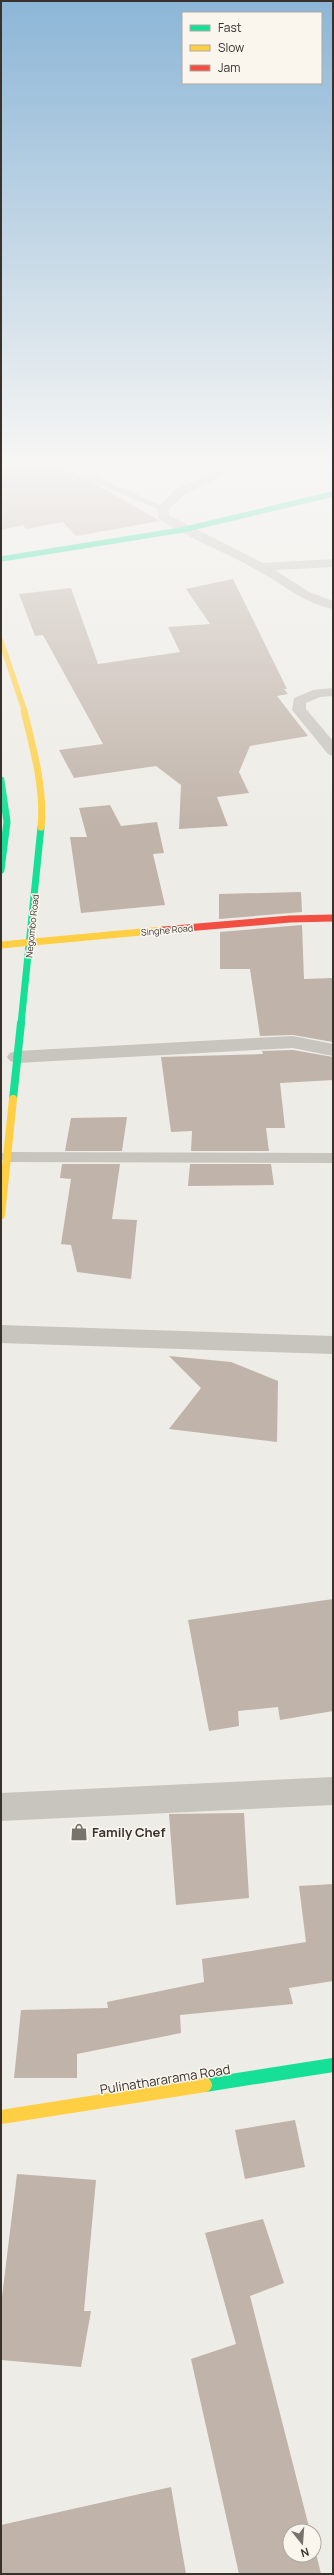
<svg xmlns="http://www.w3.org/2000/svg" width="334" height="2575" font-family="Manrope,sans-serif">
	<rect width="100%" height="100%" fill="#eeece6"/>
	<g fill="#c0b3a9">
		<path d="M1,466H64L160,521L76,536L63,522L26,529L23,525L1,530Z"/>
		<path d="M233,579L287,689H284L288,694L277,696L308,736L250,746L239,772L249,793L217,797L228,826L179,829L181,785L156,766L74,778L59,750L103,744L43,635L35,636L19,594L71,588L98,664L180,652L168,627L210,624L186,589Z"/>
		<path d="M110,805L121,826L157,822L164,853L153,854L165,905L81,913L70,837H87L79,808Z"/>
		<path d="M301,892L302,912L219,919V894Z"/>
		<path d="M302,925L304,979L333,978V1042L293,1035L260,1036L250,969H220V932Z"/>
		<path d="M293,1050L333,1057V1080L280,1083L285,1128H266L269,1151H191L192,1131L171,1132L161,1057L263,1054L262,1051Z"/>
		<path d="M127,1117L122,1151H65L71,1118Z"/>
		<path d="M62,1164H120L112,1219L137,1220L131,1279L77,1272L71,1245L61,1244L71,1179L60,1178Z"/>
		<path d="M190,1164H271L274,1185L188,1186Z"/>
		<path d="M169,1356L231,1362L278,1381L277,1442L169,1429L201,1388Z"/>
		<path d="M333,1599V1711L280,1720L278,1707L238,1711L239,1726L209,1731L188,1620Z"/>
		<path d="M244,1813L249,1898L176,1905L169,1814Z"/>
		<path d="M333,1884V1981L289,1988L293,2004L180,2015L181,2033L77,2054V2078H14L21,2010L108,2008L107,2002L204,1982L202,1959L306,1942L299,1886Z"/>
		<path d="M295,2120L305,2167L245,2179L235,2130Z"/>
		<path d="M17,2174L96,2180L84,2311H91L81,2367L1,2360V2305Z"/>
		<path d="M263,2219L284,2283L250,2296L310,2531H290V2555H314V2545L321,2574H239L191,2359L236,2344L205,2233Z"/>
		<path d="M171,2487L186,2574H1V2525Z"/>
	</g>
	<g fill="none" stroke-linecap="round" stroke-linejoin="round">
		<g fill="#c8c4be" fill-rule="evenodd">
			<path d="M86,475H92L167,508L160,510L86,479Z"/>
			<path d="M7,1152L333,1153V1163L7,1162L1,1159L2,1153Z"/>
		</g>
		<g fill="#c8c4be" fill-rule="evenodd">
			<path d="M227,466H242L184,495L169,509V515L263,563L333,559V567L275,570L309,592L333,601V609C303,603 283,584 257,570C225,552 190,539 159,519L157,508L176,489Z"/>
			<path d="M333,688V696L320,697L306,703V709L333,741V756L328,754L292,710L294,698L313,690Z"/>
			<path d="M293,1036L333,1044V1056L293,1048L17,1063L10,1061L7,1057L10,1053L17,1051Z"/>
			<path d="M1,1325L333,1336V1354L1,1343Z"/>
			<path d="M333,1777V1805L1,1821V1793Z"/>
		</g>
		<path stroke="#16e098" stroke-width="5.5" d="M1,559L182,530L333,494"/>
		<g stroke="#16e098" stroke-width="7">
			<path d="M1,780L7,822L1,870"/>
			<path d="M21,1024L41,827"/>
		</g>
		<path stroke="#16e098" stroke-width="8" d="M13,1099L21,1023"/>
		<path stroke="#16e098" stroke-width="14" d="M205,2085L333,2065"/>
		<path stroke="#ffcf43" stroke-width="5.5" d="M1,641L25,712"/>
		<g stroke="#ffcf43" stroke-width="7">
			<path d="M24,711C33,747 45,790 41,827"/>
			<path d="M1,945L163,930"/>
		</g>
		<path stroke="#ffcf43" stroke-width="8" d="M1,1215L13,1099"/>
		<path stroke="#ffcf43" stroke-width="14" d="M1,2117L205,2085"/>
		<path stroke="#f24e42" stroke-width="7" d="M163,930L290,919L333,918"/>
	</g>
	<linearGradient id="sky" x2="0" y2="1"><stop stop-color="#8cb6d7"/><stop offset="0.56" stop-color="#f7f6f4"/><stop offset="1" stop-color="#f7f6f4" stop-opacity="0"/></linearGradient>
	<rect width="334" height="827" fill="url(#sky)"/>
	<defs>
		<g id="shop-bare" transform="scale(1.38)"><path d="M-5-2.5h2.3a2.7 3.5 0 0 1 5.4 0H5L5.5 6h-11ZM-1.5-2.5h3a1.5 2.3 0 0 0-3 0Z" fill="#78736d" stroke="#faf6ee" stroke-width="2.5" paint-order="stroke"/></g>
	</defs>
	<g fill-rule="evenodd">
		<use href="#shop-bare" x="79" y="1832"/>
	</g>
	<g text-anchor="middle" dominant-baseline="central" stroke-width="3" stroke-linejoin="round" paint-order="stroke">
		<g font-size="9" fill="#39322c" stroke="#faf6ee">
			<text transform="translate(32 926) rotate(-84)">Negombo Road</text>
			<text transform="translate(167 930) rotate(-5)">Singhe Road</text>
		</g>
		<g font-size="13" font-weight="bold" fill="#39322c" stroke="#faf6ee" text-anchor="start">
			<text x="92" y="1832">Family Chef</text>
		</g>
		<g font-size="13" fill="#39322c" stroke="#faf6ee">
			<text transform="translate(165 2079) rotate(-9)">Pulinathararama Road</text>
		</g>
	</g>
	<rect width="334" height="2575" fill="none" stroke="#39322c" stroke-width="4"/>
	<rect x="182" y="12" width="140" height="72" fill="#faf6ee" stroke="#ada8a0"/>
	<rect x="190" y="25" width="20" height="6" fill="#16e098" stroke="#ada8a0"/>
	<text x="218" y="32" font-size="12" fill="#39322c">Fast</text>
	<rect x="190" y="45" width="20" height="6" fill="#ffcf43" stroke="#ada8a0"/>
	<text x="218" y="52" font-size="12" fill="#39322c">Slow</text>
	<rect x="190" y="65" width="20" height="6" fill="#f24e42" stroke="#ada8a0"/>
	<text x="218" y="72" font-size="12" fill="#39322c">Jam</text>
	<g transform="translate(302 2543) rotate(163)"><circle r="19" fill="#faf6ee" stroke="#ada8a0"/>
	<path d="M0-3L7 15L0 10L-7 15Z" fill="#78736d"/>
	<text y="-6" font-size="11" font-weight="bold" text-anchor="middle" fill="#39322c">N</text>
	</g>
</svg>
